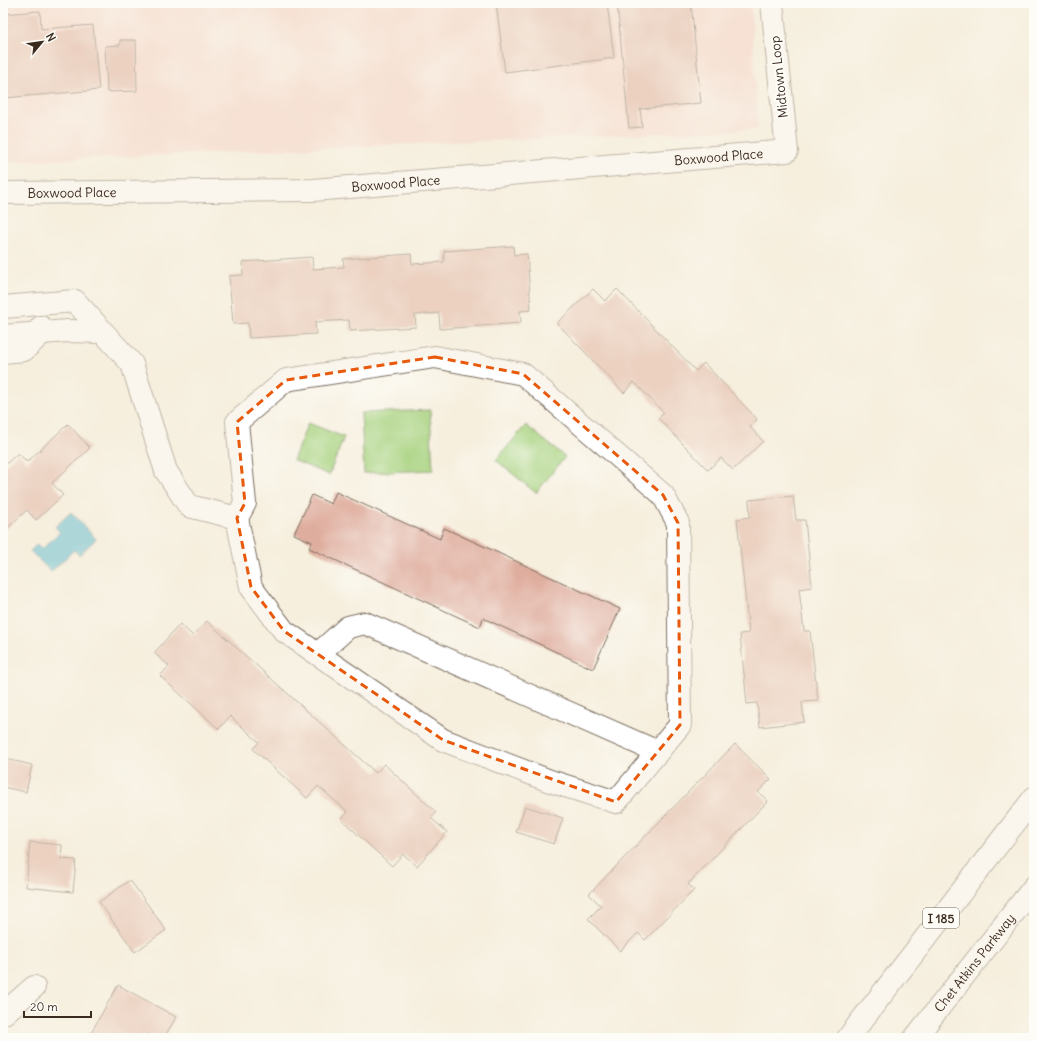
<svg xmlns="http://www.w3.org/2000/svg" width="1037" height="1041" font-family="Delius,sans-serif">
	<rect width="100%" height="100%" fill="#fdfcf7"/>
	<filter id="ink" filterUnits="userSpaceOnUse"><feTurbulence type="fractalNoise" baseFrequency=".025" numOctaves="2"/><feDisplacementMap in="SourceGraphic" scale="8" xChannelSelector="R" yChannelSelector="G"/><feConvolveMatrix kernelMatrix="1 2 1 2 8 2 1 2 1" color-interpolation-filters="sRGB"/></filter>
	<filter id="wash" filterUnits="userSpaceOnUse"><feTurbulence type="fractalNoise" baseFrequency=".012" numOctaves="4" result="noise"/><feDisplacementMap in="SourceGraphic" scale="16" xChannelSelector="R" yChannelSelector="G"/><feGaussianBlur stdDeviation="0.9" result="paint"/><feColorMatrix in="noise" values="0 0 0 0 0 0 0 0 0 0 0 0 0 0 0 0 0 1.4 0 .05"/><feComposite in="paint" operator="in"/></filter>
	<g filter="url(#wash)">
		<rect width="100%" height="100%" fill="#f6efde"/>
		<path fill="#f7d1c8" d="M3,3H751L758,129L3,162Z"/>
		<g fill="#a7d27f" stroke="#717e4e">
			<path d="M430,410L433,470L364,473L361,413Z"/>
			<path d="M308,423L344,437L329,475L293,460Z"/>
			<path d="M526,425L565,457L536,493L496,460Z"/>
		</g>
		<path fill="#54b9d2" stroke="#487278" d="M71,512L96,539L79,555L74,550L51,572L30,551L37,544L42,549L60,532L55,527Z"/>
		<g id="blocks">
			<g fill="#dfad9e">
				<path d="M496,3H607L614,58L505,72Z"/>
				<path d="M617,3H691L701,103L640,109L642,127L629,128Z"/>
				<path d="M40,11L41,29L93,25L99,90L3,98V14Z"/>
				<path d="M120,40H136L137,91L107,92L105,46L120,45Z"/>
				<path d="M513,246L514,255L527,254L531,310L520,311L521,323L440,329L439,313L415,315L416,327L350,331L349,320L315,322L316,334L249,338L248,323L233,324L229,276L243,275L242,262L312,257L313,269L344,267L343,259L411,254L412,264L444,262V251Z"/>
				<path d="M593,289L605,301L617,289L696,371L704,363L757,419L750,427L763,441L733,470L721,458L708,470L658,418L664,413L634,382L624,393L557,323Z"/>
				<path d="M68,424L90,448L52,483L63,495L36,520L27,510L3,532V467L18,453L27,462Z"/>
				<path d="M336,492L440,539L444,528L620,609L593,669L483,618L480,627L309,548L312,542L294,534L312,495L331,504Z"/>
				<path d="M793,496L796,520H805L812,587L799,589L804,631H810L818,701L802,702L804,722L760,727L757,703L747,704L740,634L749,633L737,519L750,517L749,500Z"/>
				<path d="M207,621L376,773L384,764L436,812L431,818L447,832L417,866L403,854L392,866L341,819L348,812L318,786L307,798L253,749L259,742L230,716L219,729L160,676L169,666L154,653L180,624L193,636Z"/>
				<path d="M735,744L771,779L758,792L768,801L688,884L694,890L645,940L638,933L620,951L588,919L601,906L589,894Z"/>
				<path d="M6,759L32,765L26,792L3,787V773Z"/>
				<path d="M525,806L563,818L554,844L516,832Z"/>
				<path d="M30,842L62,845L61,859L76,860L73,892L26,887Z"/>
				<path d="M130,880L166,930L135,952L99,902Z"/>
				<path d="M118,985L176,1017L164,1038H155L148,1034L146,1038H88Z"/>
			</g>
		</g>
	</g>
	<g filter="url(#ink)">
		<use href="#blocks" fill-opacity="0" stroke="#7c6f61" stroke-width="1"/>
		<g fill="none" stroke-linecap="round" stroke-linejoin="round">
			<g stroke="#7c6f61" stroke-width="24">
				<g id="minor">
					<path id="s1" d="M3,193L313,190L787,151L772,3"/>
					<path d="M3,307L75,301L132,364L166,471L189,506L237,518"/>
					<path d="M3,336L68,331L102,332"/>
					<path d="M3,352L24,350L42,333L41,327"/>
					<path d="M435,357L523,374L663,495L678,523L680,725L616,802L550,781L443,740L284,631L251,587L237,518L245,503L237,422L286,380Z"/>
					<path d="M318,654L348,627L365,623L658,752"/>
					<path d="M3,1014L34,987"/>
				</g>
			</g>
			<g stroke="#7c6f61" stroke-width="24">
				<g id="highway">
					<path d="M848,1038L1034,798"/>
					<path id="s2" d="M915,1038L1034,887"/>
				</g>
			</g>
			<use href="#minor" stroke="#fff" stroke-width="22"/>
			<use href="#highway" stroke="#fff" stroke-width="22"/>
		</g>
	</g>
	<path d="M0 0H1037V1041H0ZM435,357L523,374L663,495L678,523L680,725L616,802L443,740L284,631L251,587L237,518L245,503L237,422L286,380Z" fill="#f6efde" fill-opacity=".55" fill-rule="evenodd"/>
	<path fill="none" stroke="#e8590c" stroke-width="3" stroke-dasharray="8 5" stroke-linejoin="round" d="M435,357L523,374L663,495L678,523L680,725L616,802L443,740L284,631L251,587L237,518L245,503L237,422L286,380Z"/>
	<g text-anchor="middle" dominant-baseline="central" stroke-width="4" stroke-linejoin="round" paint-order="stroke">
		<rect fill="#fdfcf7" stroke="#75695f" stroke-width="1" x="923" y="908" width="36" height="20" rx="3"/>
		<g font-size="12" font-weight="bold" fill="#3b2a1e">
			<text x="941" y="918">I 185</text>
		</g>
		<g font-size="13" fill="#3b2a1e" stroke="#fdfcf7">
			<text transform="translate(779 77) rotate(-96)">Midtown Loop</text>
			<text stroke="none"><textPath href="#s1" startOffset="717">Boxwood Place</textPath></text>
			<text stroke="none"><textPath href="#s1" startOffset="393">Boxwood Place</textPath></text>
			<text stroke="none"><textPath href="#s1" startOffset="69">Boxwood Place</textPath></text>
			<text stroke="none"><textPath href="#s2" startOffset="96">Chet Atkins Parkway</textPath></text>
		</g>
	</g>
	<rect width="1037" height="1041" fill="none" stroke="#fdfcf7" stroke-width="16"/>
	<g transform="translate(42 42) rotate(61)" stroke="#fdfcf7" stroke-width="3" paint-order="stroke">
	<path d="M0-3L7 15L0 10L-7 15Z" fill="#3b2a1e"/>
	<text y="-6" font-size="11" font-weight="bold" text-anchor="middle" fill="#3b2a1e">N</text>
	</g>
	<path d="M24 1011v6h67v-6" fill="none" stroke="#3b2a1e" stroke-width="2"/>
	<text x="30" y="1011" font-size="12" fill="#3b2a1e" stroke="#fdfcf7" stroke-width="3" paint-order="stroke">20 m</text>
</svg>
